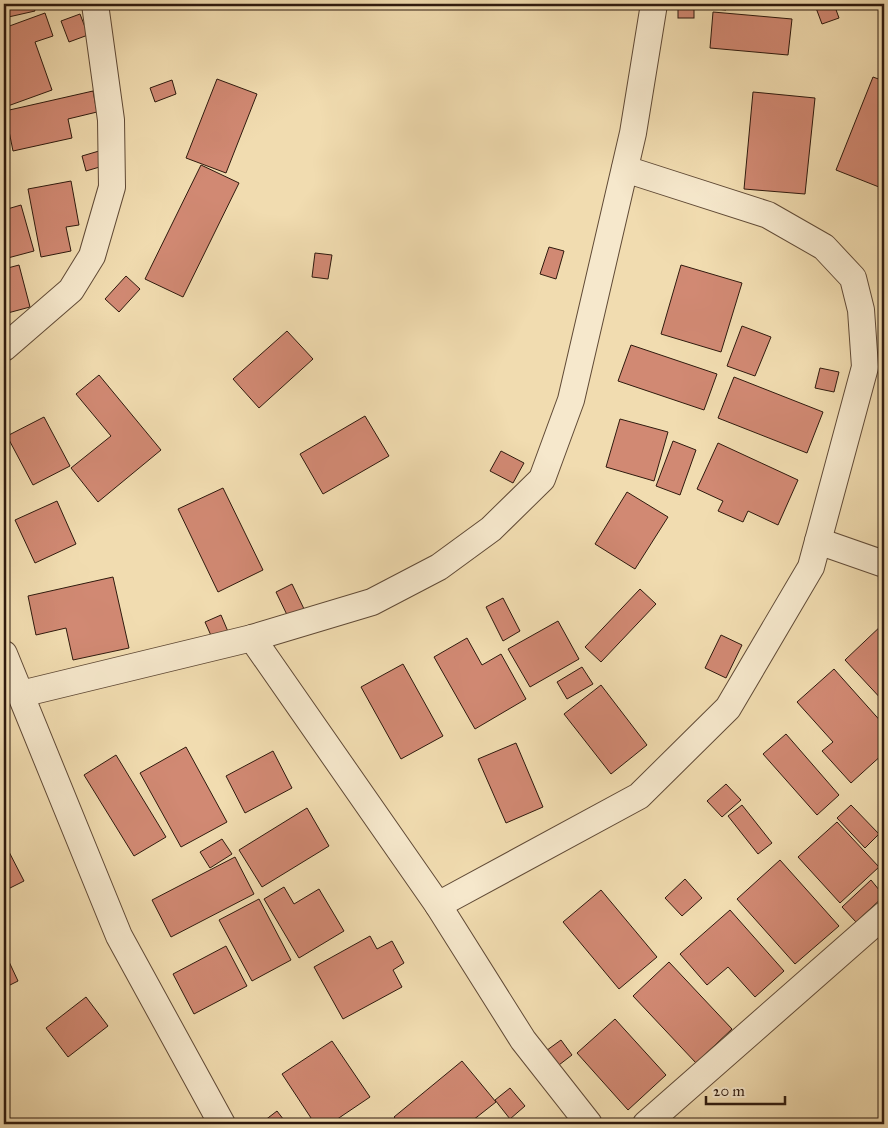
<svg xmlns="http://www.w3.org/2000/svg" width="888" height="1128" font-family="'IM FELL Great Primer',serif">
	<rect width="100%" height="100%" fill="#f1dcb0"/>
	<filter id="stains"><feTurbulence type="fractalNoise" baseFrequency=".004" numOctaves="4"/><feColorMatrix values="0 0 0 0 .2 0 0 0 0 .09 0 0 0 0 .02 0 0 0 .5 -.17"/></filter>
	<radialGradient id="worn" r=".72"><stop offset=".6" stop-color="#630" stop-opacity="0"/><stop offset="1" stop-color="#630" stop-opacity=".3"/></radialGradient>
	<g fill="#d18973" stroke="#2f1a0e">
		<path d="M4,4H33L35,11L4,18Z"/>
		<rect x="678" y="4" width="16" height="14"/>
		<path d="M697,4H727L726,10L696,7Z"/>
		<path d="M828,4H834L839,18L822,24L816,8Z"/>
		<path d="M713,12L792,19L788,55L710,48Z"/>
		<path d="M45,13L53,36L35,42L52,90L5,107L4,28Z"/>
		<path d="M80,14L88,35L69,42L61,21Z"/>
		<path d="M873,77L884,81V189L836,170Z"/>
		<path d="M217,79L257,94L226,173L186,158Z"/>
		<path d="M172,80L176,94L155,102L150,88Z"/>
		<path d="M93,91L97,112L68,119L72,138L13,151L5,111Z"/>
		<path d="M753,92L815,98L805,194L744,189Z"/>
		<path d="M99,151L103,166L86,171L82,156Z"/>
		<path d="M201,165L239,183L183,297L145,279Z"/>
		<path d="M71,181L79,225L66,227L71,251L41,257L28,189Z"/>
		<path d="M21,205L34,251L4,259V210Z"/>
		<path d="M549,247L564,251L556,279L540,274Z"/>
		<path d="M315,253L332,255L328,279L312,277Z"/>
		<path d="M19,265L30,307L4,314V269Z"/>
		<path d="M681,265L742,283L721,352L661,334Z"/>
		<path d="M126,276L140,289L119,312L105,299Z"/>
		<path d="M742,326L771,337L755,376L727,366Z"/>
		<path d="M287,331L313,359L259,408L233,379Z"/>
		<path d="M631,345L717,374L704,410L618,381Z"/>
		<path d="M820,368L839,372L834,392L815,388Z"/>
		<path d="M99,375L161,450L98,502L71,468L111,436L76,394Z"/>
		<path d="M734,377L823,412L807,453L718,418Z"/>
		<path d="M365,416L389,456L323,494L300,454Z"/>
		<path d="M44,417L70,466L33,485L7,436Z"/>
		<path d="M620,419L668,432L654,481L606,467Z"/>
		<path d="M673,441L696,450L680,495L656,486Z"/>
		<path d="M718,443L798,480L778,525L748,511L743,522L718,511L723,501L697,489Z"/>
		<path d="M501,451L524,463L513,483L490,471Z"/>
		<path d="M223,488L263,570L218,592L178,509Z"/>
		<path d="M627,492L668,517L635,569L595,544Z"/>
		<path d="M57,501L76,544L35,563L15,520Z"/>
		<path d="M113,577L129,648L73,660L66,628L36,635L28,596Z"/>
		<path d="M292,584L305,611L289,619L276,592Z"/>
		<path d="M640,589L656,604L601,662L585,647Z"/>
		<path d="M503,598L520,631L503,641L486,607Z"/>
		<path d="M221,615L229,634L213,640L205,622Z"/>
		<path d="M558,621L579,659L530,687L508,649Z"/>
		<path d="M884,623V702L845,660Z"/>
		<path d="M721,635L742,645L726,678L705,668Z"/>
		<path d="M467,638L482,665L501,654L526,699L475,729L434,657Z"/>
		<path d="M403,664L443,736L401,759L361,687Z"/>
		<path d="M582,667L593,684L567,699L557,682Z"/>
		<path d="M834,669L884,725V753L851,783L822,751L833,742L797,702Z"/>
		<path d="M601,685L647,745L611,774L564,714Z"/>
		<path d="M786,734L839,795L817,815L763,754Z"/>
		<path d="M516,743L543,807L506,823L478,759Z"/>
		<path d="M186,747L227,822L181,847L140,773Z"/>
		<path d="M273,751L292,788L245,813L226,776Z"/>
		<path d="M116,755L166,837L134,856L84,775Z"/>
		<path d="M726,784L741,800L722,817L707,801Z"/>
		<path d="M742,805L772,843L758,854L728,816Z"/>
		<path d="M851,805L879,834L865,848L837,818Z"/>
		<path d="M307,808L329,846L262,887L239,850Z"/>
		<path d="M837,822L879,867L840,903L798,857Z"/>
		<path d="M222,839L232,854L210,868L200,852Z"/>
		<path d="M6,846L24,881L4,891V848Z"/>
		<path d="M235,857L254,894L171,937L152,900Z"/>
		<path d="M780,860L839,926L795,964L737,899Z"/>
		<path d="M685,879L702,898L682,916L665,898Z"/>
		<path d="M871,880L884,896L856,922L842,907Z"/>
		<path d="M284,887L294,904L319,889L344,931L299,958L264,899Z"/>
		<path d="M601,890L657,957L619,989L563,922Z"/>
		<path d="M259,899L291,960L252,981L219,920Z"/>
		<path d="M730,910L784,971L755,997L728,967L707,985L680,954Z"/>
		<path d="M370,936L377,949L392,941L404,963L393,970L402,987L343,1019L314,967Z"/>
		<path d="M226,946L247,986L194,1014L173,974Z"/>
		<path d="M4,951L18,981L4,988Z"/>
		<path d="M669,962L732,1029L696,1063L633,996Z"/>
		<path d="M86,997L108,1026L68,1057L46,1028Z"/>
		<path d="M615,1019L666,1075L628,1110L577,1053Z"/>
		<path d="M561,1040L572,1055L555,1068L543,1053Z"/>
		<path d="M332,1041L370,1097L330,1124H315L282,1074Z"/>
		<path d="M462,1061L496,1102L468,1124H400L394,1117Z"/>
		<path d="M510,1088L525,1106L510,1119L495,1100Z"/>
		<path d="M277,1111L287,1124H260Z"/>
	</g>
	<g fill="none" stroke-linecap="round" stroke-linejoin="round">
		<g stroke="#604a36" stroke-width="28">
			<g id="minor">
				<path d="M4,348L71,290L92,256L112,187L111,120L95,4"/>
				<path d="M818,541L884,564"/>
				<path d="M252,638L438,905L523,1040L589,1124"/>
				<path d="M4,654L119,936L222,1124"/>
				<path d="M21,694L252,638L372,602L439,567L491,529L542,479L571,400L633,133L654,4"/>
				<path d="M438,905L639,796L728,708L811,567L865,367L861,310L853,278L824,247L768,215L625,169"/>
				<path d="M646,1124L884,915"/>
			</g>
		</g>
		<use href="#minor" stroke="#f6e8cc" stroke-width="26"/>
	</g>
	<rect width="888" height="1128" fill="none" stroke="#f1dcb0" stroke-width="20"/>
	<rect x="5" y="5" width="878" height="1118" fill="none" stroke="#2f1a0e" stroke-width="2.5"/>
	<rect x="10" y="10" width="868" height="1108" fill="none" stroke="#2f1a0e"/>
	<path d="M706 1096v8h79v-8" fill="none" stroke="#2f1a0e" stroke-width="2.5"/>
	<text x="713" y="1096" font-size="15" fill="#2f1a0e" stroke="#f6e8cc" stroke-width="4" paint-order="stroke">20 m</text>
	<rect width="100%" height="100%" filter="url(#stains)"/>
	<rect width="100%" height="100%" fill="url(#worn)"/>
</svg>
